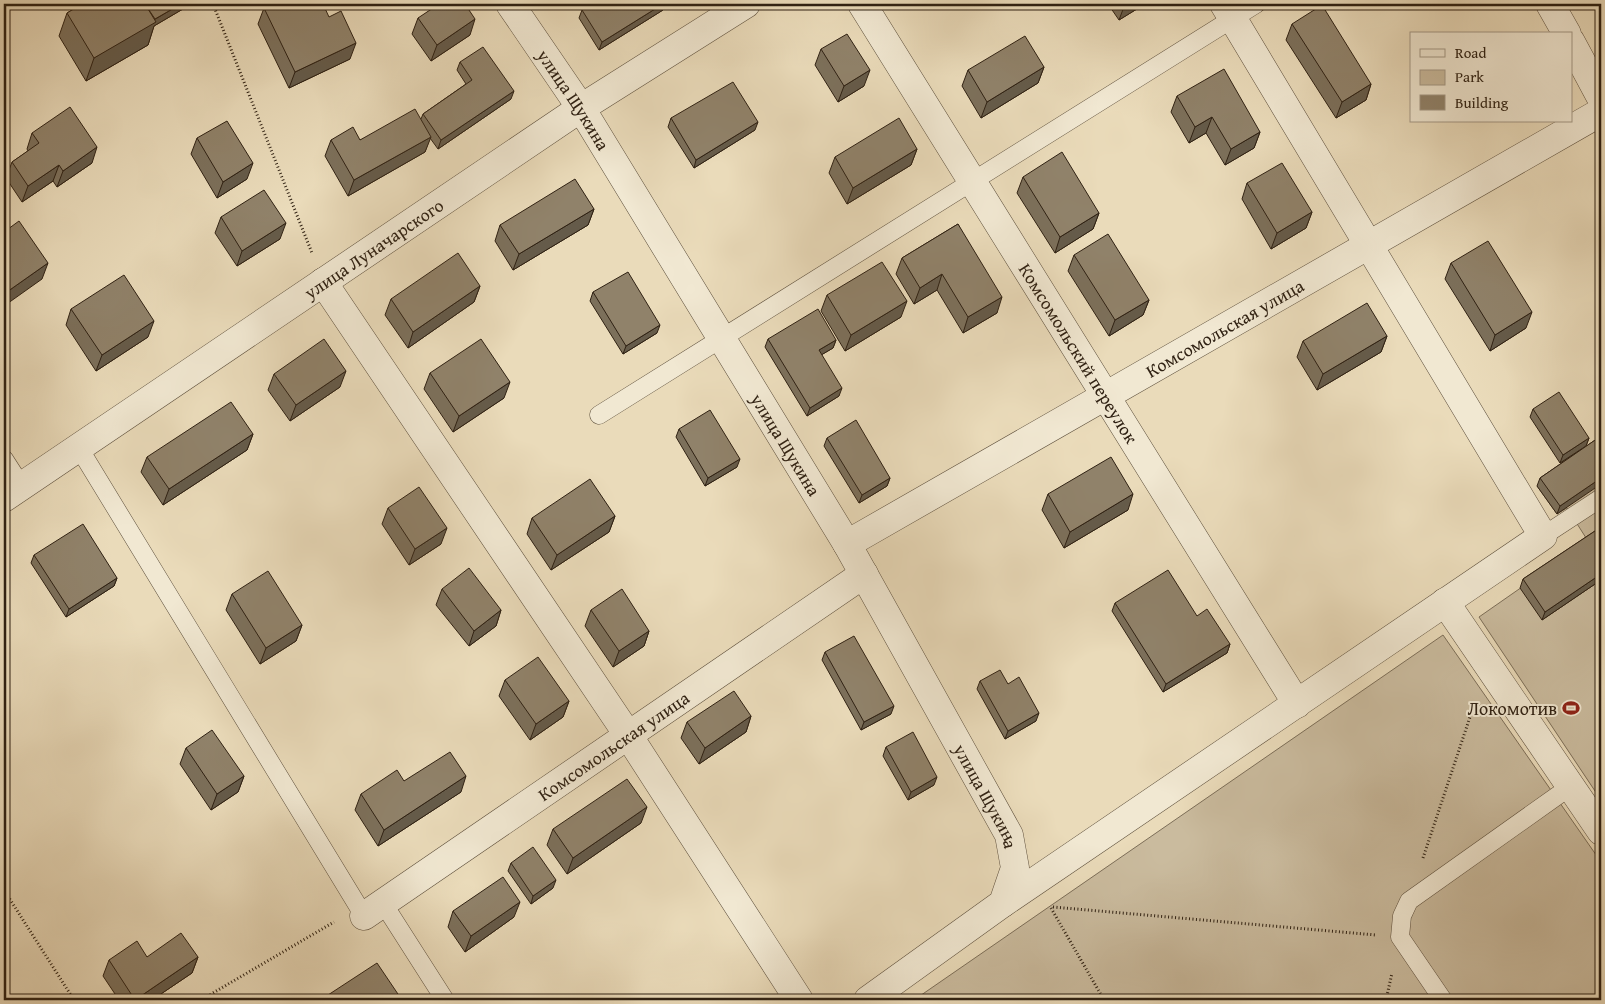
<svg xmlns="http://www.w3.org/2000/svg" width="1605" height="1004" font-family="'Gentium Book Plus',serif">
	<rect width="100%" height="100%" fill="#eadbba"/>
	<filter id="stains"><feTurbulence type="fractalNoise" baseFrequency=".004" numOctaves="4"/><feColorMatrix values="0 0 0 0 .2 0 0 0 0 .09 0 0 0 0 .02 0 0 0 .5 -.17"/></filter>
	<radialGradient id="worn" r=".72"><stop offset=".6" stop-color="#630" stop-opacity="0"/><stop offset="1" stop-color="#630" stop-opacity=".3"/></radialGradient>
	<g fill="#cabb9e" stroke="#7c6e58">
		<path d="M1601,442V800L1479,617L1588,541L1567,508L1557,514L1537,486Z"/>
		<path d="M1443,635L1601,862V1000H914Z"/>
	</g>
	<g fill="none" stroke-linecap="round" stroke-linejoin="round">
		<g stroke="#5e503d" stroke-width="19">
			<g id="service">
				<path d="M599,415L1256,4"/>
				<path d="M79,448L364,916"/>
				<path d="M4,459L22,487"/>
				<path d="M1543,536L1601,498"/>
				<path d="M383,903L445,1000"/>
				<path d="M1443,1000L1400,937L1402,916L1409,901L1571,786"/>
			</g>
		</g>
		<g stroke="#5e503d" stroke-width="29">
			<g id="minor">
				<path id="s1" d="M862,4L1297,704"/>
				<path d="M1550,4L1567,34"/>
				<path d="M1571,42L1601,98"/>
				<path d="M323,282L628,735L799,1000"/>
				<path id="s2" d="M4,498L581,108L746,4"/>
				<path id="s3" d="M847,544L1601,112"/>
				<path d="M1445,602L1601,831"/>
				<path d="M1003,903L1543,536L1224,4"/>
				<path id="s4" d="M364,916L864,574"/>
			</g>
		</g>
		<g stroke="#5e503d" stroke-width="29">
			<g id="tertiary">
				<path id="s5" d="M510,4L581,108L847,544L1009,835L1015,868L1003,903L868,1000"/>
			</g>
		</g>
		<g stroke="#2f2113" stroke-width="3" stroke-dasharray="1 2.5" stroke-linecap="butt">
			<path d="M213,4L312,253"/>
			<path d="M1423,858L1475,702"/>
			<path d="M4,890L74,1000"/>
			<path d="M1053,907L1376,935"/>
			<path d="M1051,908L1104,1000"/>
			<path d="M201,1000L334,922"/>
			<path d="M1386,1000L1392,973"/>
		</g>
		<use href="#service" stroke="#f1e8d2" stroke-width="18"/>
		<use href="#minor" stroke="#f1e8d2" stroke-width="28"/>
		<use href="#tertiary" stroke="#f1e8d2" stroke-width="28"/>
	</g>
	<g fill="#7c705b" stroke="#2f2113">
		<path d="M82,4H189L188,6L154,26L148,45L86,81L59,36L67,13Z"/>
		<path d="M1108,4H1145L1119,20Z"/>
		<path d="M1594,4H1601V18Z"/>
		<path d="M264,8L350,59L289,88L258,24Z"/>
		<path d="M582,10H663L599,50L579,18Z"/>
		<path d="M418,18L470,35L431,61L412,34Z"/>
		<path d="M1292,24L1371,84L1366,100L1336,118L1286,40Z"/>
		<path d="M821,49L864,86L838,102L815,65Z"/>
		<path d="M460,62L511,99L438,149L430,138L425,152L348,196L325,156L331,140H360L421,119L423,114L466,84L457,70Z"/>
		<path d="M1044,67L1038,83L981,118L962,86L968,70Z"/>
		<path d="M1177,96L1260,132L1254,148L1225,165L1206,133L1189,143L1171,112Z"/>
		<path d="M671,118L755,130L694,168L668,127Z"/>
		<path d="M32,133L92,163L57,187L53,181L22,202L6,178L12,162L28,151L27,149Z"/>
		<path d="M197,138L247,179L217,198L191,154Z"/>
		<path d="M917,149L911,165L847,204L829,173L835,157Z"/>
		<path d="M1023,177L1099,213L1093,229L1055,253L1017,193Z"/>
		<path d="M1247,183L1312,212L1306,228L1271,249L1242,199Z"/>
		<path d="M594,209L588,225L513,270L495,241L500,225Z"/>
		<path d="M221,217L280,239L237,266L215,233Z"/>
		<path d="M958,224L997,313L963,333L937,290L914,304L896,274L902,258Z"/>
		<path d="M1074,255L1149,300L1143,315L1109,336L1068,271Z"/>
		<path d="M1451,263L1526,328L1490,351L1445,279Z"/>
		<path d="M480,286L474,302L408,348L385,315L391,299Z"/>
		<path d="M593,292L657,333L623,354L590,301Z"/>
		<path d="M827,295L901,317L845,351L821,311Z"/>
		<path d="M71,309L148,337L96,371L66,325Z"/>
		<path d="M1387,336L1381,352L1317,390L1297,357L1303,341Z"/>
		<path d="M768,339L836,340L833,348L821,355L839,396L807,416L765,347Z"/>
		<path d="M430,373L504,398L453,432L424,389Z"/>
		<path d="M274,374L340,387L290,421L268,390Z"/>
		<path d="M1533,409L1589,438L1586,446L1560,463L1530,417Z"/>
		<path d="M679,429L737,467L705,486L676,437Z"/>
		<path d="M253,434L247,450L163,505L141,472L147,457Z"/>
		<path d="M1601,436L1557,514L1537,486L1540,478Z"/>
		<path d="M827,438L890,478L887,486L859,503L824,446Z"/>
		<path d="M1048,494L1128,510L1064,548L1042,510Z"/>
		<path d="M388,508L441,544L409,565L382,524Z"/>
		<path d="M615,516L609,532L551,570L527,534L532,518Z"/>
		<path d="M1601,527V580L1542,620L1520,588L1523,579Z"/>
		<path d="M34,555L117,578L114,586L66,617L31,563Z"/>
		<path d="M442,589L501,610L496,626L469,646L436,605Z"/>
		<path d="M232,594L302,625L296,641L260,664L226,610Z"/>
		<path d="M1115,603L1197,616L1230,644L1227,653L1163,692L1112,611Z"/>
		<path d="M591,610L649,631L644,646L613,667L585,626Z"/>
		<path d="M825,652L891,714L861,730L822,660Z"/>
		<path d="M505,680L569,701L563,717L530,740L499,696Z"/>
		<path d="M980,681L1008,684L1036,721L1005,739L977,689Z"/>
		<path d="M751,716L746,732L699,764L681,738L687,722Z"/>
		<path d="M886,747L934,785L908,800L883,756Z"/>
		<path d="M186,748L244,776L238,792L211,810L180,764Z"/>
		<path d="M404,781L461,792L378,846L355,810L361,794Z"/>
		<path d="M641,823L567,874L547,845L553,829Z"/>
		<path d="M511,863L553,888L531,904L508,871Z"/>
		<path d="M453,911L514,917L465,952L448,927Z"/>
		<path d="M147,957H198L192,973L152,1000H119L103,976L109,960Z"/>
		<path d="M328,995L402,1000H326Z"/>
	</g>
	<g fill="#655b4a" stroke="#2f2113">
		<path d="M181,4H189L188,6L154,26L148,45L86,81L94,58L152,21Z"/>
		<path d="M663,4H665L663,10L599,50L602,42Z"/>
		<path d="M1125,4H1145L1119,20Z"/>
		<path d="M475,19L470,35L431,61L437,45Z"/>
		<path d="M356,43L350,59L289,88L295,72Z"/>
		<path d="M1044,67L1038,83L981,118L987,102Z"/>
		<path d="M870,70L864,86L838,102L844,86Z"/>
		<path d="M1371,84L1366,100L1336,118L1342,102Z"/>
		<path d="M514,91L511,99L438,149L441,140Z"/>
		<path d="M1212,117L1206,133L1189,143L1195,127Z"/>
		<path d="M758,122L755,130L694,168L696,160Z"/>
		<path d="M1260,132L1254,148L1225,165L1231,149Z"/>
		<path d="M431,137L425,152L348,196L354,180Z"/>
		<path d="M97,147L92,163L57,187L63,171Z"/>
		<path d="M917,149L911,165L847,204L853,188Z"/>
		<path d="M253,163L247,179L217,198L223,182Z"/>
		<path d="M59,165L53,181L22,202L28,186Z"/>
		<path d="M594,209L588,225L513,270L519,254Z"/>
		<path d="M1312,212L1306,228L1271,249L1277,233Z"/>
		<path d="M1099,213L1093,229L1055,253L1060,237Z"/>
		<path d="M286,223L280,239L237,266L242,251Z"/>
		<path d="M48,263L42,279L4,306V294Z"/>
		<path d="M942,274L937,290L914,304L920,288Z"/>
		<path d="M480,286L474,302L408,348L413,332Z"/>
		<path d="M1002,297L997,313L963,333L968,317Z"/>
		<path d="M1149,300L1143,315L1109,336L1115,320Z"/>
		<path d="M907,301L901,317L845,351L851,335Z"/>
		<path d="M1532,312L1526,328L1490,351L1495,335Z"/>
		<path d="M154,321L148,337L96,371L102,355Z"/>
		<path d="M660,325L657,333L623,354L626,346Z"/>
		<path d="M1387,336L1381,352L1317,390L1323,374Z"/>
		<path d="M836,340L833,348L816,358L819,350Z"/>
		<path d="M346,371L340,387L290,421L296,405Z"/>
		<path d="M510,382L504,398L453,432L459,416Z"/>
		<path d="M842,388L839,396L807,416L810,408Z"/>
		<path d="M253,434L247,450L163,505L169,489Z"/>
		<path d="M1589,438L1586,446L1560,463L1563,455Z"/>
		<path d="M740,459L737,467L705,486L708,478Z"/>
		<path d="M890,478L887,486L859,503L862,495Z"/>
		<path d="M1601,478V484L1557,514L1560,506Z"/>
		<path d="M1133,494L1128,510L1064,548L1070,532Z"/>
		<path d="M615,516L609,532L551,570L557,555Z"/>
		<path d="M447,528L441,544L409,565L415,549Z"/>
		<path d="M1601,574V580L1542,620L1545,612Z"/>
		<path d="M117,578L114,586L66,617L69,609Z"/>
		<path d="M501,610L496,626L469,646L474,631Z"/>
		<path d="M302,625L296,641L260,664L266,648Z"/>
		<path d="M649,631L644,646L613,667L619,651Z"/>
		<path d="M1230,644L1227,653L1163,692L1166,684Z"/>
		<path d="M569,701L563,717L530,740L536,724Z"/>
		<path d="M894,706L891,714L861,730L864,722Z"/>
		<path d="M1039,713L1036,721L1005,739L1008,731Z"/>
		<path d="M751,716L746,732L699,764L705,748Z"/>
		<path d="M244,776L238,792L211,810L217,794Z"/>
		<path d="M466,776L461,792L378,846L384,830Z"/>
		<path d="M937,777L934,785L908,800L911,792Z"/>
		<path d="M647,807L641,823L567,874L573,858Z"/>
		<path d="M556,880L553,888L531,904L533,896Z"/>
		<path d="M520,902L514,917L465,952L471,936Z"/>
		<path d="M198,957L192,973L152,1000H135Z"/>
	</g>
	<g fill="#90826a" stroke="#2f2113">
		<path d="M82,4H145L156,22L94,58L67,13Z"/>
		<path d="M145,4H181L155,19Z"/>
		<path d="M274,4H323L329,17L341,11L356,43L295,72L264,8Z"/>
		<path d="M439,4H465L475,19L437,45L418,18Z"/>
		<path d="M592,4H663L602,42L582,10Z"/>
		<path d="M1322,5L1371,84L1342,102L1292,24Z"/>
		<path d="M847,34L870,70L844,86L821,49Z"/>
		<path d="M1025,36L1044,67L987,102L968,70Z"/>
		<path d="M483,47L514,91L441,140L423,114L472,80L460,62Z"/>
		<path d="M1224,69L1260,132L1231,149L1212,117L1195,127L1177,96Z"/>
		<path d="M733,82L758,122L696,160L671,118Z"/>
		<path d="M70,107L97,147L63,171L59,165L28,186L12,162L39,143L32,133Z"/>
		<path d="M415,109L431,137L354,180L331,140L353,127L360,140Z"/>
		<path d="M899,118L917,149L853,188L835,157Z"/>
		<path d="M227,121L253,163L223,182L197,138Z"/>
		<path d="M1062,152L1099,213L1060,237L1023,177Z"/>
		<path d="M1282,163L1312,212L1277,233L1247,183Z"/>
		<path d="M575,179L594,209L519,254L500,225Z"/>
		<path d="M264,190L286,223L242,251L221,217Z"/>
		<path d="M19,221L48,263L4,294V232Z"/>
		<path d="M958,224L1002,297L968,317L942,274L920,288L902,258Z"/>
		<path d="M1108,234L1149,300L1115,320L1074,255Z"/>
		<path d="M1488,241L1532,312L1495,335L1451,263Z"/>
		<path d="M458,253L480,286L413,332L391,299Z"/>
		<path d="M882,262L907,301L851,335L827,295Z"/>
		<path d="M628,272L660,325L626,346L593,292Z"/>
		<path d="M124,275L154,321L102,355L71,309Z"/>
		<path d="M1367,303L1387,336L1323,374L1303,341Z"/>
		<path d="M818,309L836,340L819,350L842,388L810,408L768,339Z"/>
		<path d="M324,339L346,371L296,405L274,374Z"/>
		<path d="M481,339L510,382L459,416L430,373Z"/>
		<path d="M1559,392L1589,438L1563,455L1533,409Z"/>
		<path d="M231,402L253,434L169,489L147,457Z"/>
		<path d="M710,410L740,459L708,478L679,429Z"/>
		<path d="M856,420L890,478L862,495L827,438Z"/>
		<path d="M1601,436V478L1560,506L1540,478Z"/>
		<path d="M1111,457L1133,494L1070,532L1048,494Z"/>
		<path d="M590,479L615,516L557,555L532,518Z"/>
		<path d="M419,487L447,528L415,549L388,508Z"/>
		<path d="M83,524L117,578L69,609L34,555Z"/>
		<path d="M1601,527V574L1545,612L1523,579Z"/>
		<path d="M469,568L501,610L474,631L442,589Z"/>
		<path d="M1168,570L1197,616L1207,609L1230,644L1166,684L1115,603Z"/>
		<path d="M268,571L302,625L266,648L232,594Z"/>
		<path d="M622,589L649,631L619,651L591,610Z"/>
		<path d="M854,636L894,706L864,722L825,652Z"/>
		<path d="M538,657L569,701L536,724L505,680Z"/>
		<path d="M1000,670L1008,684L1019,677L1039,713L1008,731L980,681Z"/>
		<path d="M734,691L751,716L705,748L687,722Z"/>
		<path d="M212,730L244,776L217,794L186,748Z"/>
		<path d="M913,732L937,777L911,792L886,747Z"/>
		<path d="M450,752L466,776L384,830L361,794L397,770L404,781Z"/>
		<path d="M627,779L647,807L573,858L553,829Z"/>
		<path d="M533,847L556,880L533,896L511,863Z"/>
		<path d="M503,877L520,902L471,936L453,911Z"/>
		<path d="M181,933L198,957L135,1000L109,960L137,941L147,957Z"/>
		<path d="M377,963L402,1000H331L328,995Z"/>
	</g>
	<defs>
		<g id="stadium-bare" transform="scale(1.35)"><path d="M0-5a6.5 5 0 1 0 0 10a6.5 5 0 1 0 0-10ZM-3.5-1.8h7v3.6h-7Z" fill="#8f2418" stroke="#f1e8d2" stroke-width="2.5" paint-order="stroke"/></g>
	</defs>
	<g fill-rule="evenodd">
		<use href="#stadium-bare" x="1571" y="708"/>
	</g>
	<g text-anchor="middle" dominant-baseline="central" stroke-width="4" stroke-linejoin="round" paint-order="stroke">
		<g font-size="18" fill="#2f2113" stroke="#f1e8d2">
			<text stroke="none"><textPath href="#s5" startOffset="115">улица Щукина</textPath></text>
			<text stroke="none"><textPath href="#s2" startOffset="446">улица Луначарского</textPath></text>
			<text stroke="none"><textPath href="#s3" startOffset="435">Комсомольская улица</textPath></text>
			<text stroke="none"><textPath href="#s1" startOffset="411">Комсомольский переулок</textPath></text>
			<text stroke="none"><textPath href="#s5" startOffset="520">улица Щукина</textPath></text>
			<text stroke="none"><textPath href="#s4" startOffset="302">Комсомольская улица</textPath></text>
			<text stroke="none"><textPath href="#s5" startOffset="925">улица Щукина</textPath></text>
		</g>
		<g font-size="18" fill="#2f2113" stroke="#f1e8d2" text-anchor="end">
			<text x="1557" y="708">Локомотив</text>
		</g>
	</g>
	<rect width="1605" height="1004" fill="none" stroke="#eadbba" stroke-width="20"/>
	<rect x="5" y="5" width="1595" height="994" fill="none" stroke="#2f2113" stroke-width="2.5"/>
	<rect x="10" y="10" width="1585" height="984" fill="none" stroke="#2f2113"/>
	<rect x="1410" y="32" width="162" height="90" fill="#f1e8d2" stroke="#a39886"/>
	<rect x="1420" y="49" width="25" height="8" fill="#f1e8d2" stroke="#a39886"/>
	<text x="1455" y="58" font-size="15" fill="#2f2113">Road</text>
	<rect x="1420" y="70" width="25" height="15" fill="#cabb9e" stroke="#a39886"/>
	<text x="1455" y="82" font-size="15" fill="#2f2113">Park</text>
	<rect x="1420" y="95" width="25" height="15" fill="#90826a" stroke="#a39886"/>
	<text x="1455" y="108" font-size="15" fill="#2f2113">Building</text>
	<rect width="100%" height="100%" filter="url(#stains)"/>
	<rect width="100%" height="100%" fill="url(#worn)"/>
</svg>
